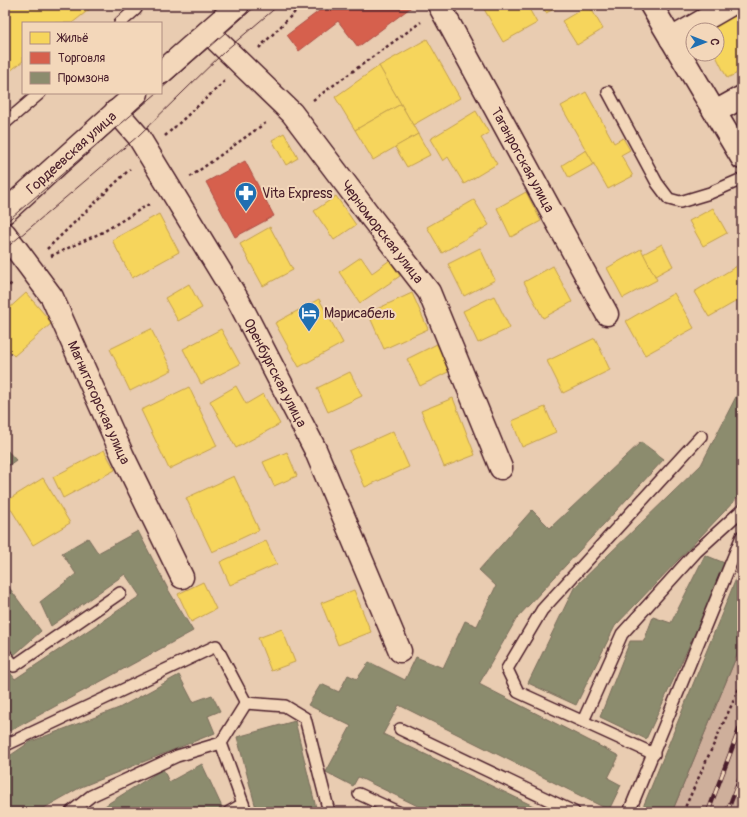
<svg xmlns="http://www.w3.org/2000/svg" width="747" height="817" font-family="Pangolin,sans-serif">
	<rect width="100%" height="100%" fill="#e9ccb1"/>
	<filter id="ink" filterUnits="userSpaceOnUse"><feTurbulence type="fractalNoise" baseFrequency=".025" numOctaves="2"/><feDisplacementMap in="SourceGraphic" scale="8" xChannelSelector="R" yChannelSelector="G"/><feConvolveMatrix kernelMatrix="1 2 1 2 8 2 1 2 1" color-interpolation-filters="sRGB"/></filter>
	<g filter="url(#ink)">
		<path fill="#ceaf9b" stroke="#8c6763" d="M742,643V812H672Z"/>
		<g fill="#f6d55c" stroke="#c29e4d">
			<path d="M12,5H95L72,23H23V61L5,75V11Z"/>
			<path d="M491,5H527L537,23L503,42L484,9Z"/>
			<path d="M542,5H562L546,13Z"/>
			<path d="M589,5L603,29L577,45L562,21Z"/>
			<path d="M735,11L742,24V71L727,78L715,54H717V30H703Z"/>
			<path d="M427,39L460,98L413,125L379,66Z"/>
			<path d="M379,66L401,104L355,130L335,97Z"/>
			<path d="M586,92L614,143L623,138L630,150L621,155L633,176L608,189L561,106Z"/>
			<path d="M401,104L418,134L373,160L355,130Z"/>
			<path d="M476,111L489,133L481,138L497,164L464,184L448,157L443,161L430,139Z"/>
			<path d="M284,133L298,158L286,165L272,140Z"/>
			<path d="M418,134L430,155L407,167L395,147Z"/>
			<path d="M586,150L594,164L569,178L562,165Z"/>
			<path d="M526,192L541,221L511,237L497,208Z"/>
			<path d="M336,196L356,225L334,240L314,211Z"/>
			<path d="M474,200L489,225L442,253L427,227Z"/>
			<path d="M713,208L727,233L703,246L689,221Z"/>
			<path d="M159,214L179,252L132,278L112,240Z"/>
			<path d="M270,227L293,270L263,286L240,244Z"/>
			<path d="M662,244L673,266L655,276L643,254Z"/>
			<path d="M480,248L495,280L464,296L448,264Z"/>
			<path d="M641,249L657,280L623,298L607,268Z"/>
			<path d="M361,257L372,273L390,260L400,276L360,303L339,272Z"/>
			<path d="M742,263V298L709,317L694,292Z"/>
			<path d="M553,266L572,302L543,318L524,282Z"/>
			<path d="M189,284L202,308L178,321L165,298Z"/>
			<path d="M26,293L52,323L14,356L5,346V312Z"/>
			<path d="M412,293L428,329L384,349L368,313Z"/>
			<path d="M674,293L694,328L645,355L626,321Z"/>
			<path d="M494,296L510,328L478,343L463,311Z"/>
			<path d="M319,299L343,343L299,367L275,323Z"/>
			<path d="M151,329L172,370L130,391L110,349Z"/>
			<path d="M221,329L240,364L201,384L183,349Z"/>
			<path d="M595,338L610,370L563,393L547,361Z"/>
			<path d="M437,344L450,371L420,386L407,359Z"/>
			<path d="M350,372L362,396L328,412L317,388Z"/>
			<path d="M236,386L246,404L263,394L280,424L236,448L210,401Z"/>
			<path d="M189,387L217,446L169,469L141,410Z"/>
			<path d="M453,398L475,455L444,467L421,411Z"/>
			<path d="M545,407L556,432L522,447L512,421Z"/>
			<path d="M393,431L409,467L365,487L349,451Z"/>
			<path d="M104,450L115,470L63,498L53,477Z"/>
			<path d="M287,452L297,476L274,486L263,462Z"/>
			<path d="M234,476L259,530L212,552L186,498Z"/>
			<path d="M43,478L70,523L33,545L6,501Z"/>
			<path d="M266,541L277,564L230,585L220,562Z"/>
			<path d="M203,582L216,609L191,622L178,594Z"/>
			<path d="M354,590L371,632L338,645L321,603Z"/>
			<path d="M282,629L295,662L271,671L258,638Z"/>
		</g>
		<g fill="#d6604d" stroke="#ac4c43">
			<path d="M327,5H414L358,47L338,21L299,51L287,35Z"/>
			<path d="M245,161L274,216L235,237L206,182Z"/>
		</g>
		<g fill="#8c8c6e" stroke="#786b5a">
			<path d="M742,385V493L615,626L576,705L528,683L574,588L701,465Z"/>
			<path d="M641,442L664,459L517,618L479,684L619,756L608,778L621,785L609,810L399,705L383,734L546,812H430L358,777L353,786L326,772L351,726L308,705L321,684L339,692L348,675L357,679L369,662L405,680L416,657L443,668L465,621L477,626L496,586L479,570L532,510L550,528Z"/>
			<path d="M5,448L16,460L5,468Z"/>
			<path d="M138,531L169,591L193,631L10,731L5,726V666L15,679L140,596L125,574L51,626L40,602L76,574L62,553L88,538L98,553Z"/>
			<path d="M705,555L727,564L646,739L600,717L630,641H644L653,617L671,623Z"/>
			<path d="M742,564V643L672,812H641Z"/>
			<path d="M5,582L41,631L13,656L5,645Z"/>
			<path d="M179,675L193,702L212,695L220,711L208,716L215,733L81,787L37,812H5V759L30,742L119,708Z"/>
			<path d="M295,721L317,812H257L237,737Z"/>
			<path d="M202,764L222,807L214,812H97L109,803L163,769L169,782Z"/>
			<path d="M358,807L368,812H355Z"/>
		</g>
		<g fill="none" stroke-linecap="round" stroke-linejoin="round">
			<g stroke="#4a1f2b" stroke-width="14">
				<g id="service">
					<path d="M120,23L136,9"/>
					<path d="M608,92L657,183L669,199L680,202L710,193L742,179"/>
					<path d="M5,123L40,93"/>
					<path d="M5,654L14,666L120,593"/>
					<path d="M246,703L285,706L305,718L329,812"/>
					<path d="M583,721L622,634L696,552L742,510"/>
					<path d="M400,729L574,812"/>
					<path d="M5,741L8,744L216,646L246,703"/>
					<path d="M654,754L518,692L507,669L542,610L701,436"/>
					<path d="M359,794L398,812"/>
					<path d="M71,812L91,796L177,756L221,743"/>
					<path d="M229,812L243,804"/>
					<path d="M246,812L221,743L246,703"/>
					<path d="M629,812L742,536"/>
				</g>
			</g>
			<g stroke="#4a1f2b" stroke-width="25">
				<g id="minor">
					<path id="s1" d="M439,5L607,314"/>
					<path d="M651,5L742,158"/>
					<path id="s2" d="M208,32L292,113L370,216L429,292L501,468"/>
					<path d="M671,39L730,5"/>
					<path d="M161,73L238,5"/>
					<path id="s3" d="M116,111L138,136L238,300L315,449L400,651"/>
					<path d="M715,112L742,97"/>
					<path id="s4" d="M5,212L137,93"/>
					<path id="s5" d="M5,234L52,297L123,456L182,577"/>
				</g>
			</g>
			<g stroke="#4a1f2b" stroke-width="2.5" stroke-dasharray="3 3" stroke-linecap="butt">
				<path d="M259,48L302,5"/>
				<path d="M313,100L421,22"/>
				<path d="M165,136L225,81"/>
				<path d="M190,177L264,124L268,122"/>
				<path d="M47,249L130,169"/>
				<path d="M51,256L103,232L151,203"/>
				<path d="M5,290L12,283"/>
				<path d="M683,812L742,682"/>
			</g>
			<use href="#service" stroke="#f3d7ba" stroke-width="11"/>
			<use href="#minor" stroke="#f3d7ba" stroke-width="22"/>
			<g stroke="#4a1f2b" stroke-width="1">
				<path d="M161,89L257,5"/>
				<path d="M5,223L157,93"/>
				<path d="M5,249L138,136L226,50L279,5"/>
			</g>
			<g stroke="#4a1f2b" stroke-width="4.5">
				<g id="rail">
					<path d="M708,812L742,722"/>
					<path d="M727,812L742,773"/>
				</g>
			</g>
			<use href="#rail" stroke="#f3d7ba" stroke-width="3" stroke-dasharray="9" stroke-linecap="butt"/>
		</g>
	</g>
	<defs>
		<g id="pharmacy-pin" transform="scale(1.15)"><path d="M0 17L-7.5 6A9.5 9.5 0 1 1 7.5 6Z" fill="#1f6fb2" stroke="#f3d7ba"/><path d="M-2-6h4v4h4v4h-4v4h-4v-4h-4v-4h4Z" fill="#fff"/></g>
		<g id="hotel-pin" transform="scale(1.15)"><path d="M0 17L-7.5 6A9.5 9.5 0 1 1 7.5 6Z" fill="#1f6fb2" stroke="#f3d7ba"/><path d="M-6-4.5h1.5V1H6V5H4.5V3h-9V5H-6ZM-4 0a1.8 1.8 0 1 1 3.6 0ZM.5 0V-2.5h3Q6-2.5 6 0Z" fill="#fff"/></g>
	</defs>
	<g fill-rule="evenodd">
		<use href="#pharmacy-pin" x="246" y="193"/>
		<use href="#hotel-pin" x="309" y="313"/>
	</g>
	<g text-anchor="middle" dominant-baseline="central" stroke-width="4" stroke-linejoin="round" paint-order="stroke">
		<g font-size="14" fill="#4a1f2b" stroke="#f3d7ba">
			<text stroke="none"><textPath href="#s4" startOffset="89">Гордеевская улица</textPath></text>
			<text stroke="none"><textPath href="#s1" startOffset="176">Таганрогская улица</textPath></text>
			<text stroke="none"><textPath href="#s2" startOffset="266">Черноморская улица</textPath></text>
			<text stroke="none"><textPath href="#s3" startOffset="307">Оренбургская улица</textPath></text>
			<text stroke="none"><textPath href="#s5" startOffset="194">Магнитогорская улица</textPath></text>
		</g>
		<g font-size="14" fill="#4a1f2b" stroke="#f3d7ba" text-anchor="start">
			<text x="262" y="193">Vita Express</text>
			<text x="324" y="313">Марисабель</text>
		</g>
	</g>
	<rect width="747" height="817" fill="none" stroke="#f3d7ba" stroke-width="20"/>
	<rect x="10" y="10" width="727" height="797" fill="none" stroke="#4a1f2b" stroke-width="1.5" filter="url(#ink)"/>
	<rect x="22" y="22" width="140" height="72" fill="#f3d7ba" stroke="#af8d81"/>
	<rect x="30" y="32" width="20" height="12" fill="#f6d55c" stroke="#af8d81"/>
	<text x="58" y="42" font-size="12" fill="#4a1f2b">Жильё</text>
	<rect x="30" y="52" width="20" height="12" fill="#d6604d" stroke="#af8d81"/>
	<text x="58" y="62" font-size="12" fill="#4a1f2b">Торговля</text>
	<rect x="30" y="72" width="20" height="12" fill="#8c8c6e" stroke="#af8d81"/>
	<text x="58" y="82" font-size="12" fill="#4a1f2b">Промзона</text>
	<g transform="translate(705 42) rotate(90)"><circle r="19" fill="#f3d7ba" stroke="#af8d81"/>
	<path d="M0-3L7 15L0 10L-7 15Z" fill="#1f6fb2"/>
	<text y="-6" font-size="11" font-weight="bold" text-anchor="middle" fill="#4a1f2b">С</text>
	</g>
</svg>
